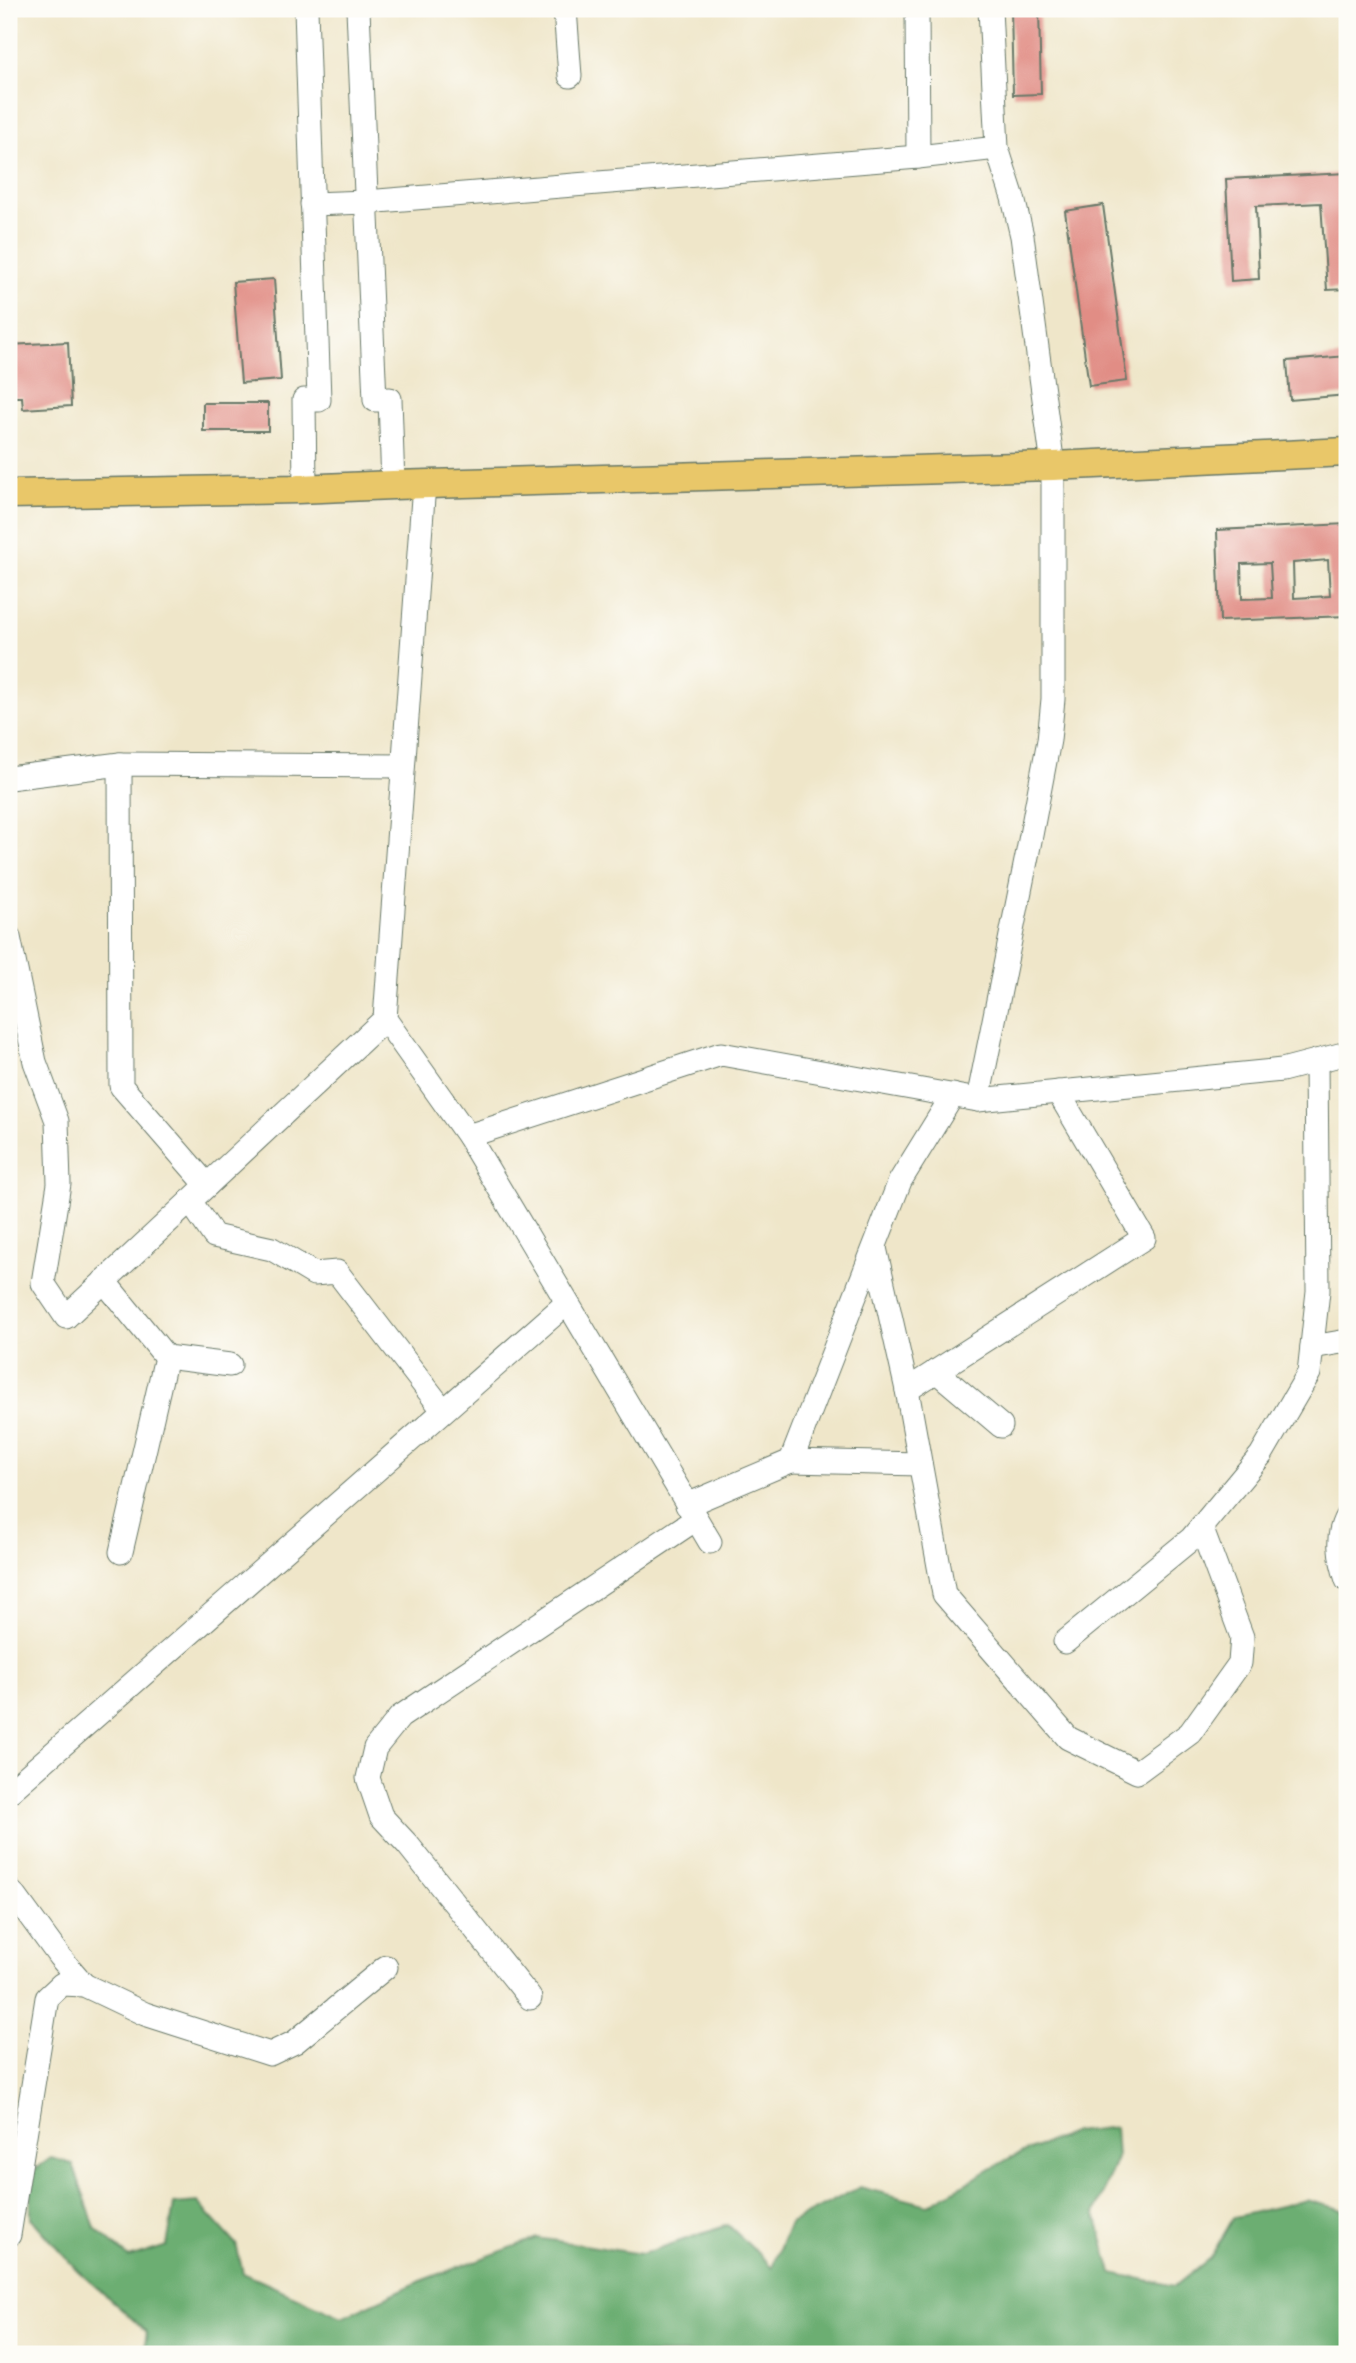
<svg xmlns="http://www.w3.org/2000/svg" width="1356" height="2363" font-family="'Balsamiq Sans',sans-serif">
	<rect width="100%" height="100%" fill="#fdfcf7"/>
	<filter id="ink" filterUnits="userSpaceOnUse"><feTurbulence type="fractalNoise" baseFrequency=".0143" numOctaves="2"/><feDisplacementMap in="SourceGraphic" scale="14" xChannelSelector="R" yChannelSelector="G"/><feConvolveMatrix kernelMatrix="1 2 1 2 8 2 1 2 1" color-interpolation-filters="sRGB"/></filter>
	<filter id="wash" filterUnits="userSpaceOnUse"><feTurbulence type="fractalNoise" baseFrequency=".00686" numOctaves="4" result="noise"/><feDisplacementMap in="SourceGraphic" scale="28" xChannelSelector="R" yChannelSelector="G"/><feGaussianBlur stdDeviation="1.57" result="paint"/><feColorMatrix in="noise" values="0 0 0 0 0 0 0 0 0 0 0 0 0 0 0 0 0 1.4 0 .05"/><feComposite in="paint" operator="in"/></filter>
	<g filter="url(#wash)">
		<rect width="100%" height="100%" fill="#efe6c9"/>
		<path fill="#6cae72" stroke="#467653" stroke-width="2" d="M1115,2127L1117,2158L1095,2212L1112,2273L1175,2286L1210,2258L1234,2217L1306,2200L1347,2211V2354H143L147,2332L77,2270L31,2218L30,2173L51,2158L73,2164L95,2228L129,2258L167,2246L174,2204L198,2202L236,2244L243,2273L342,2317L421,2281L537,2238L642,2254L728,2225L772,2267L790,2223L860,2187L928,2205L1010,2158L1074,2132Z"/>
		<g id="blocks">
			<g fill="#e18d85" fill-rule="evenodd">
				<path d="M1011,9H1039L1041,94L1013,95Z"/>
				<path d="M1347,173V289L1327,290L1321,203L1256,206L1259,279L1231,281L1226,179Z"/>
				<path d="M1103,205L1127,381L1089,386L1065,211Z"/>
				<path d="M274,279L281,380L241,383L233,282Z"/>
				<path d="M68,342L71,406L23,409L22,397H9V345Z"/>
				<path d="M1347,356V395L1290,400L1287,361Z"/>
				<rect x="203" y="403" width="65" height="28"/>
				<path d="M1347,524V616L1220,621L1217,530ZM1328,560L1330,596L1294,598L1293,563ZM1270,563L1272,598L1242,599L1241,564Z"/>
			</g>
		</g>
	</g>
	<g filter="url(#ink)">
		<use href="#blocks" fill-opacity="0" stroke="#687868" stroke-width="2"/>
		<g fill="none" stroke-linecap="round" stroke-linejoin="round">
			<g stroke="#687868" stroke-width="25">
				<g id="minor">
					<path d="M358,9L375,400L390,399L393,485"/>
					<path d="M565,9L570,76"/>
					<path d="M917,9L918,157"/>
					<path d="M312,204L366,202L918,157L997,148"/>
					<path d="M424,484L385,1019L468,1136L721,1054L978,1100L1282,1070L1347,1053"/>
					<path d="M305,489L304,400H319L306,9"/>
					<path d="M120,764L121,1086L207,1185"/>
					<path d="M9,778L120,764L403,766"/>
					<path d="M9,937L35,1062L57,1121L59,1184L43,1283L66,1317L385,1019"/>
					<path d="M978,1100L1028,851L1049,740L1053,699V466L1022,236L1013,198L997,148L990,9"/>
					<path d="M468,1136L710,1542"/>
					<path d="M190,1201L214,1236L272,1249L314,1274L337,1272L443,1410"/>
					<path d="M875,1248L907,1390L1144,1238L1058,1092"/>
					<path d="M104,1281L166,1357L230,1365"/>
					<path d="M1312,1347L1347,1341"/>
					<path d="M936,1371L1001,1426"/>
					<path d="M907,1390L944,1594L1068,1738L1137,1772L1190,1733L1240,1663L1242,1637L1201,1527"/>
					<path d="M791,1461L920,1464"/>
					<path d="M687,1505L791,1461L900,1181L953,1095"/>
					<path d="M1347,1516C1335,1536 1340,1559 1347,1580"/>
					<path d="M121,1552L166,1357"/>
					<path d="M1065,1642L1191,1539L1261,1455L1309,1373L1318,1291L1316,1061"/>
					<path d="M9,1792L567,1303"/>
					<path d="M9,1890L16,1897L59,1956L84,1985"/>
					<path d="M530,1998L408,1845L381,1816L368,1778L375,1748L400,1717L696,1519"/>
					<path d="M9,2235L47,1998L62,1984L84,1985L145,2014L270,2054L295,2042L386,1967"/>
				</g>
			</g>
			<g stroke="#687868" stroke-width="31">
				<path id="major" d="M9,494L298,489L393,485L1053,466L1347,452"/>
			</g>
			<use href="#minor" stroke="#fff" stroke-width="23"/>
			<use href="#major" stroke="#e9c769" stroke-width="28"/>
		</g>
	</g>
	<rect width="1356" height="2363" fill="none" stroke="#fdfcf7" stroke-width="35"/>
</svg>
